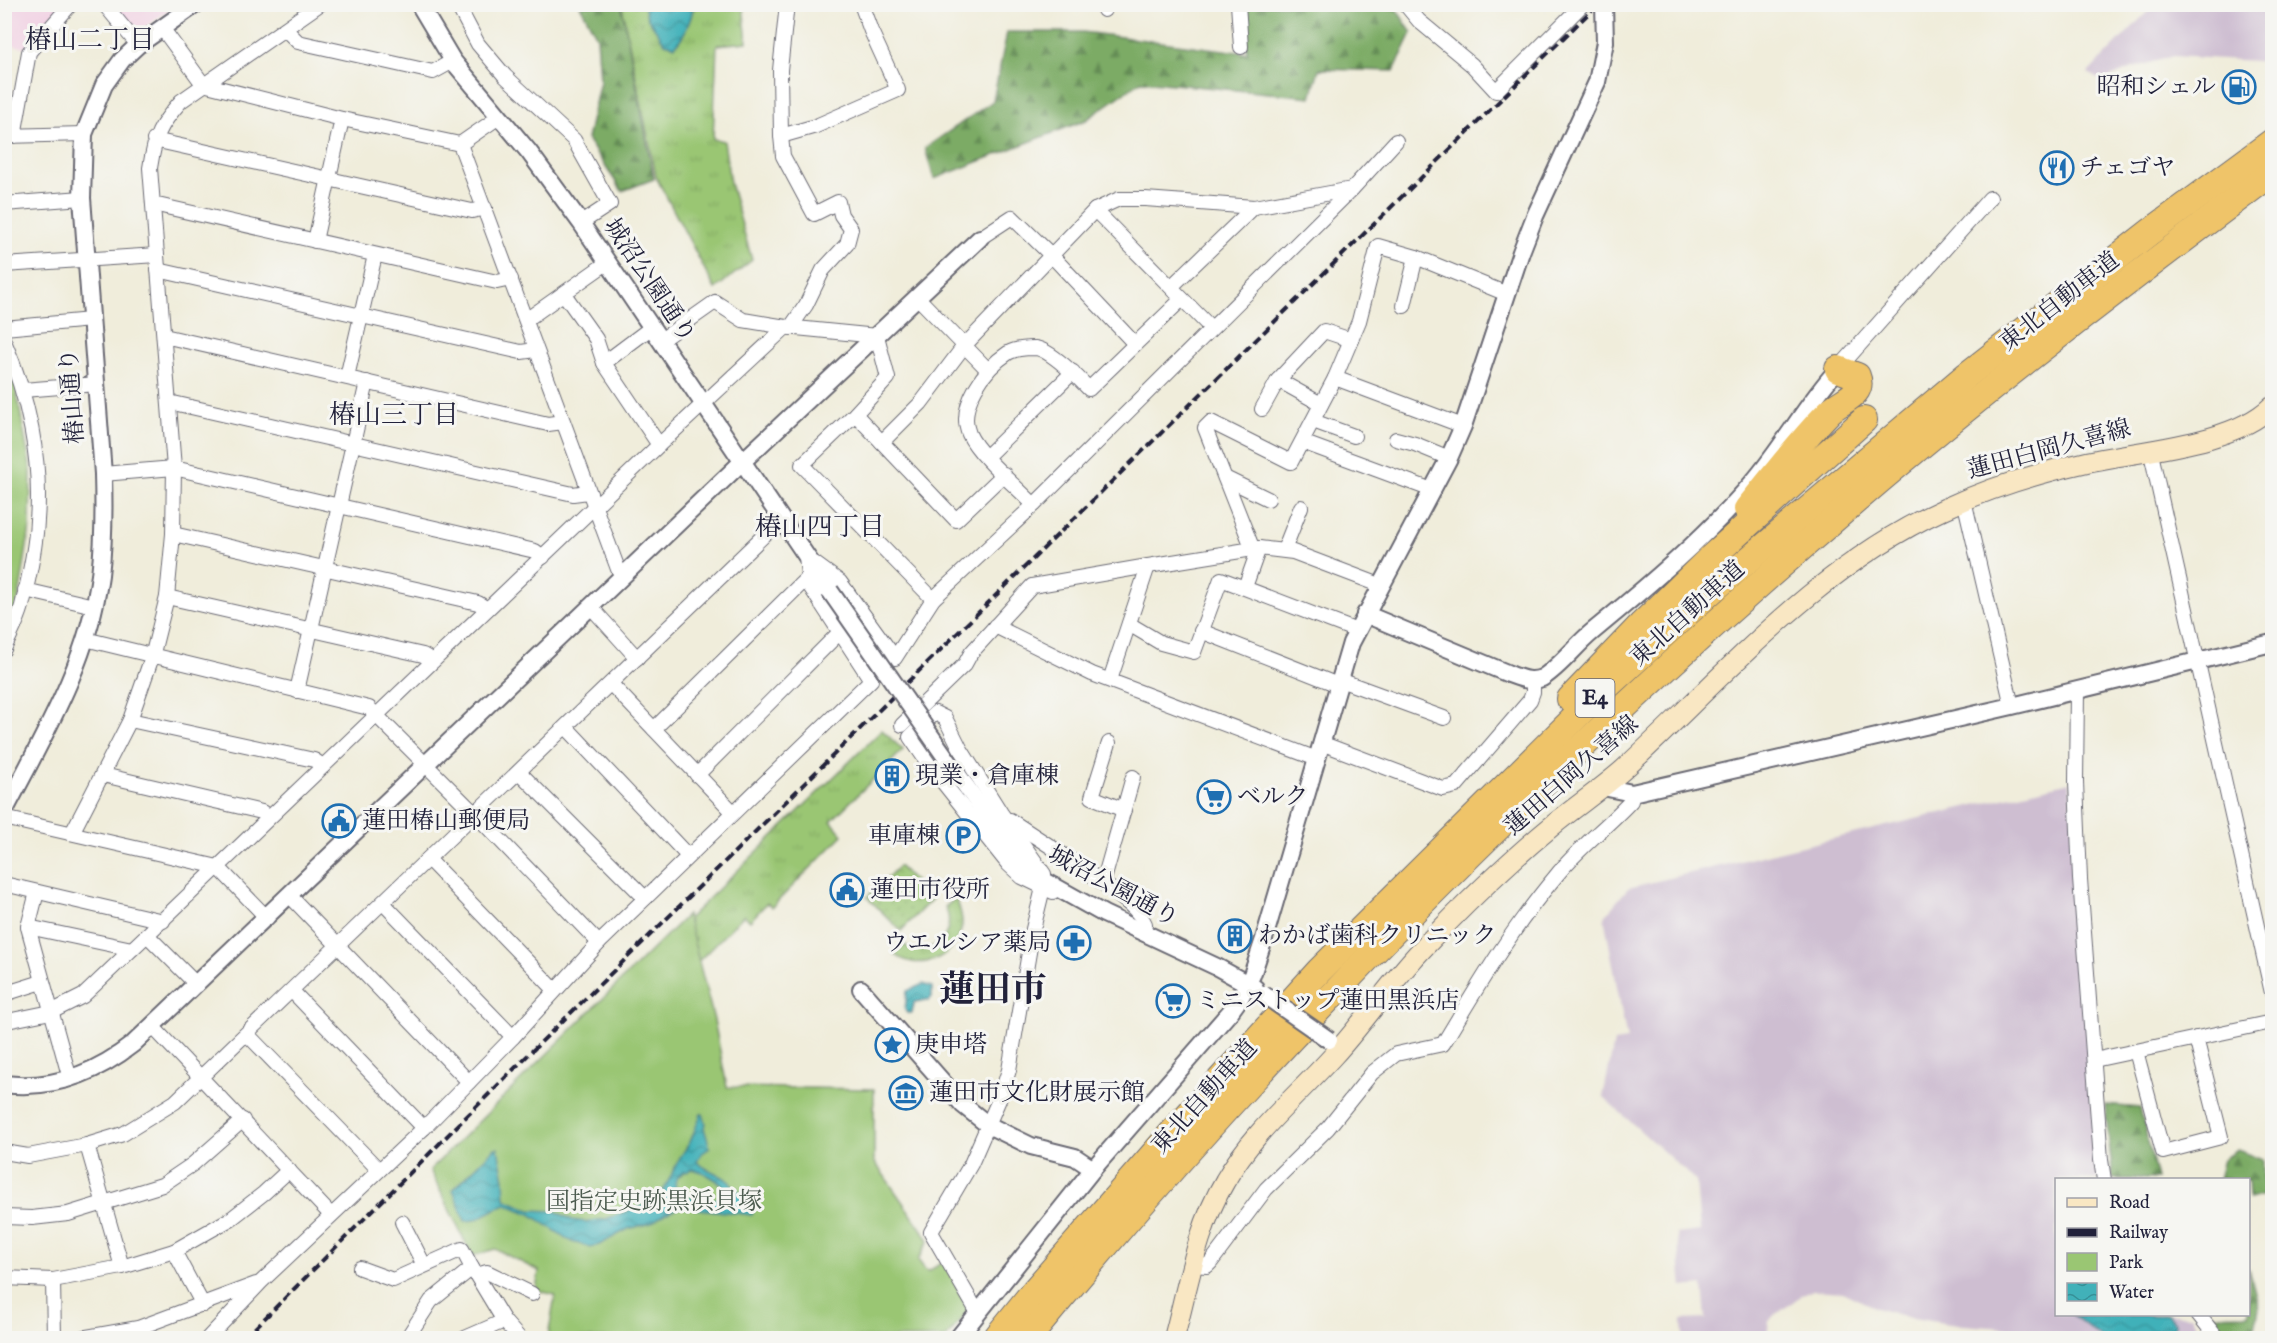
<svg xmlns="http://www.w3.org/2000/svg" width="2277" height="1343" font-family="'IM FELL English','Noto Serif JP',serif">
	<defs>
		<pattern id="grass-tufts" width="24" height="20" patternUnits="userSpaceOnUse" patternTransform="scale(1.5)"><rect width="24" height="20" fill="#9ac673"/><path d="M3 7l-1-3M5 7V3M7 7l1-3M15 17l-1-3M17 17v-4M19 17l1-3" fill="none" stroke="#84aa64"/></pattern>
		<pattern id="forest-firs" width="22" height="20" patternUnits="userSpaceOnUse" patternTransform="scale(1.5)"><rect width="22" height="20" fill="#7bab65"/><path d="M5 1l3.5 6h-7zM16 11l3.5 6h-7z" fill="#648b54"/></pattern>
		<pattern id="garden-dots" width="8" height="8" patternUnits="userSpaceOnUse" patternTransform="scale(1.5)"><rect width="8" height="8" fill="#9ac673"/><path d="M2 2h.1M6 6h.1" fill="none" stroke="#84aa64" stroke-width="1.8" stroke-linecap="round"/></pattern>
		<pattern id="water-waves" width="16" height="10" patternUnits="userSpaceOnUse" patternTransform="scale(1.5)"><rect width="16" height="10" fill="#41b1b9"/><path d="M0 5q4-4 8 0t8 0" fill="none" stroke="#369098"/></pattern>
	</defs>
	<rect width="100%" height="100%" fill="#f6f6f2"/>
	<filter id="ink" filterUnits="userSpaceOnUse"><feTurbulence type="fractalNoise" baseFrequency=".0167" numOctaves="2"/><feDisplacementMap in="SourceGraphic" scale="12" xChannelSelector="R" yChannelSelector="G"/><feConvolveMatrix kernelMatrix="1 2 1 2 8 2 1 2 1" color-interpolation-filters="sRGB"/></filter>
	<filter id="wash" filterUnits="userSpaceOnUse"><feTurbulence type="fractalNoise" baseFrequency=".008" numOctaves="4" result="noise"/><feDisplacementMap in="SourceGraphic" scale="24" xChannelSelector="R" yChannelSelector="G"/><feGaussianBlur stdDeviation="1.35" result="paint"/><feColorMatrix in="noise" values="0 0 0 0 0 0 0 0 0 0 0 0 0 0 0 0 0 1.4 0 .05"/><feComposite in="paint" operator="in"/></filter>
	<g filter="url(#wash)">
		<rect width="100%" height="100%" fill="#f0eddb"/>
		<g fill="#f1d0e3">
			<path d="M4,5H66L28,48L5,44Z"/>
			<path d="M108,5H176L135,34Z"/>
		</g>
		<g fill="#cebed1">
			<path d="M2154,5H2272V62L2173,56L2130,69L2102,81L2088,73Z"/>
			<path d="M2070,782L2098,1179L2056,1180V1314L2191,1315L2197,1325L2190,1338H2053L2017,1329L1949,1324L1907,1317L1876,1308L1842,1292L1813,1290L1802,1295L1769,1320L1767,1338H1683L1682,1320L1706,1319L1703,1285L1682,1287L1677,1234L1700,1231L1696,1181L1603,1097L1614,1042L1627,1040L1604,917L1628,888Z"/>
		</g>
		<g fill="url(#grass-tufts)" stroke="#5e7457" stroke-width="1.5">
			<path d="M619,5H743L747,42L717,45L713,139L724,141L730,183L752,260L715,289L656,177L622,8Z"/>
			<path d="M882,730L903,750L831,821L843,835L772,907L767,903L750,921L744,915L686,974L659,947Z"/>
			<path d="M956,898C959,906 963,916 962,925C958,957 919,974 894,954L904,945C930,960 959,935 945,907Z"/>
		</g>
		<g fill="url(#forest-firs)" stroke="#4e6650" stroke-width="1.5">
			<path d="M1393,4L1412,33L1394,71L1319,69L1311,97L1141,81L1086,120L934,179L925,148L993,101L1007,32H1083L1247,53L1245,5Z"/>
			<path d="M580,5H619L622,8L654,179L622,191L587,139L600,81L597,37Z"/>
			<path d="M2105,1105L2140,1108L2157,1179H2113Z"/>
			<path d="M2237,1150L2263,1159L2264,1195L2249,1199L2248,1180L2218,1179L2223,1159Z"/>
			<path d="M2249,1269L2259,1308L2253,1337L2223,1338L2207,1315L2248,1314Z"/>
		</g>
		<g fill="#9ac673" stroke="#5e7457" stroke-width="1.5">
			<path d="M4,356L14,378L31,471L30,527L19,598L4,638Z"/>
			<path d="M687,915L714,1020L727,1087L874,1089V1161L929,1240L918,1260L927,1272L943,1262L970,1309L946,1338H548L555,1295L536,1290L539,1271L495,1249L472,1256L430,1170Z"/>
		</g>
		<path fill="url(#garden-dots)" stroke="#5e7457" stroke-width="1.5" d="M899,866L932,899L901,931L867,897Z"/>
		<g fill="url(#water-waves)" stroke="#326a7a" stroke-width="1.5" fill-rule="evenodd">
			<path d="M644,5H694C691,20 686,34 675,46L665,43L647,17Z"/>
			<path d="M923,984L932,987V997L929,1000L914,1002L912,1013H907L905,1010L907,991Z"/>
			<path d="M701,1114H703L706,1124L704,1128L710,1148L701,1154L697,1162C706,1170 718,1173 727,1180C738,1189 746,1199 755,1207L752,1215L680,1207L666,1213L651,1223L628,1229L599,1245L590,1247L572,1242L530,1214L505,1204L475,1220L465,1221L453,1190L495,1148H498L504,1179L505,1199L530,1210L555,1211L572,1220L585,1222L606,1219L644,1205L659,1196L665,1188L679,1159L690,1142ZM691,1169C701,1170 721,1181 726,1190C717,1207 690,1200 677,1191C672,1180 678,1178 684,1171L687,1172Z"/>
			<path d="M2073,1315H2168L2175,1325L2167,1338H2102Z"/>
		</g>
	</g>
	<g filter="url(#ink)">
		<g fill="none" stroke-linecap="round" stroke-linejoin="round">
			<g stroke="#6a6973" stroke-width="16">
				<g id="minor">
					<path d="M104,4L138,45"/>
					<path d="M457,4L478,44L505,76L574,140L610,204L581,223"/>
					<path d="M787,4L780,70L781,136L783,156L814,214L838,202L841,215L851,229L847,244L823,270L806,305L790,328"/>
					<path d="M1238,4L1241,47"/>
					<path d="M1405,4L1419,21L1472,65L1496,91L1583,4"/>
					<path d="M1104,10V4"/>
					<path d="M162,28L203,84L342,119L460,144L499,117"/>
					<path d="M285,29L298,42L433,72L453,61"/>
					<path d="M5,136L84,134"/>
					<path d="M14,136L29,52L71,4"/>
					<path d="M781,136L816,126L898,90L871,31L861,4"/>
					<path d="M154,140L472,211L485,208"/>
					<path d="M460,144L618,569L624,575"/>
					<path d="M4,204L82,198"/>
					<path d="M153,204L497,282L511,279"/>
					<path d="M1095,210L1211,328"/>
					<path d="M980,238L1012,217L1051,255L1135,344"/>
					<path d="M315,241L342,119"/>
					<path d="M4,265L157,255"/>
					<path d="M158,270L521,352L536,350"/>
					<path d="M1171,287L1254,207"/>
					<path d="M564,294L596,339L604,363"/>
					<path d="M918,298L988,370"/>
					<path d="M1404,306L1416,257"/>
					<path d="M526,320L608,262"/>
					<path d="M652,327L604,363L659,445"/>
					<path d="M4,328L91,320"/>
					<path d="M164,336L548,424L563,422"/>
					<path d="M661,340L715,302L743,320L786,327L877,336L888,378L855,414L802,465L933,599"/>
					<path d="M4,341C28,396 42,460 37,520C36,544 28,582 22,606C18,621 10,635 4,649"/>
					<path d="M1838,369L1990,198"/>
					<path d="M347,377L375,255"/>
					<path d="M1335,378L1463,426"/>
					<path d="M23,390L97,384"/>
					<path d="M169,402L573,494L588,492"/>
					<path d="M1321,404L1278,380L1324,331L1351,340"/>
					<path d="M1262,409L1278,380"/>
					<path d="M855,414L956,520L1004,474"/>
					<path d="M1313,421L1354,436"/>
					<path d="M1396,439L1415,444L1449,458"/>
					<path d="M882,442L921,403L964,346L1095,210L1119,199H1145L1254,207L1352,189"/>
					<path d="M1302,442L1432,490"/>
					<path d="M2150,449L2272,993"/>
					<path d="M986,457L1073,372"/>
					<path d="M103,474L174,468L535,551L543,557"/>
					<path d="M1225,478L1268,499"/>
					<path d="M1964,500L2012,706"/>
					<path d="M1034,505C1017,487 978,455 969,434C957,406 985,368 1008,353C1014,349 1028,348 1035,348C1049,349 1079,378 1089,389L1182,299"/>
					<path d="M173,534L478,603L487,609"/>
					<path d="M1252,547L1205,428L1211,422L1291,462L1335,378L1359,321L1378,246L1416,257L1507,294"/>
					<path d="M1284,550L1301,507"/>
					<path d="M814,563L840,582L895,658L933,599L1034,505L1352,189L1396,141"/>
					<path d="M1148,566L1259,548L1293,552L1380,585"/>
					<path d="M1245,587L1259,548"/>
					<path d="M25,590L94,606"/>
					<path d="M167,597L423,655L433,661"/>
					<path d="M591,607L637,658"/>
					<path d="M1129,624L1161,643L1194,652L1221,579L1357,631"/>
					<path d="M995,626L1092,674L1317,759"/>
					<path d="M1201,631L1338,685"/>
					<path d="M85,639L369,708L475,814L599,943"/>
					<path d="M1340,680L1444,718"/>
					<path d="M611,684L733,812"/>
					<path d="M297,691L367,382"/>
					<path d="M2077,691L2076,782L2080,879L2101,1160L2104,1180"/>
					<path d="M130,720L314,760L323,766"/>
					<path d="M902,725L965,664L971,653L1032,586L1148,566L1110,680"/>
					<path d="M566,727L687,855"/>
					<path d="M654,729L808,577"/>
					<path d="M1109,743L1092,797L1124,810"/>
					<path d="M1321,743L1443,789L1456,786L1530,700L1533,692V680"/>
					<path d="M519,772L645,898"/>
					<path d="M103,775L262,812L268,818"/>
					<path d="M697,775L839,633"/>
					<path d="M4,818L218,867L267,918"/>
					<path d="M1010,820C1046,844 1083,866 1117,894C1128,903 1139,911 1145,924L1143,933"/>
					<path d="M72,833L130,720L152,657L167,597L173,534L174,468L150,168C155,136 159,126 181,101L320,4"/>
					<path d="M428,859L555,990"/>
					<path d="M1044,874L1001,813L960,748L945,718L935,713L910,737L930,766L1008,864L1022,877L1053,892"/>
					<path d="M1103,883L1133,777"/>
					<path d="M4,884L163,921"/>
					<path d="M37,892L28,927L70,1079"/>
					<path d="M290,896L469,1082"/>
					<path d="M383,903L513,1037"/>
					<path d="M28,927L132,949"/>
					<path d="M147,935L197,985"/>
					<path d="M292,991L424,1128"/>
					<path d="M4,994L42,982"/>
					<path d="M12,1020L51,1012L83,996L659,445L786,327"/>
					<path d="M153,1027L331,1215"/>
					<path d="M247,1034L379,1170"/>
					<path d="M2136,1051L2163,1152L2221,1137L2196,1038"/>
					<path d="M2094,1060L2272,1022"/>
					<path d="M87,1145L122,1267"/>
					<path d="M4,1152L28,1156L87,1145L123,1134L175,1102L781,519"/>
					<path d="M4,1217L32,1218L68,1214L162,1185L193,1164L243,1120"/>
					<path d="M402,1222L424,1265"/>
					<path d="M174,1251L203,1305"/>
					<path d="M1193,1265L1207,1266L1211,1262L1266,1189L1328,1128L1372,1073L1396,1054L1443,1044C1478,986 1512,928 1556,876C1578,848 1607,827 1631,801L1632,793"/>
					<path d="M360,1268L393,1280L462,1249L472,1268"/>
					<path d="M477,1275L487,1272L532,1294"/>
					<path d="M4,1278L53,1280L122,1267L174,1251L232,1218L264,1193L289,1170"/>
					<path d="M53,1280L54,1338"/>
					<path d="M978,1313L931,1232L971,1164L1001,1095L1009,1070L1033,929L1043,888"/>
					<path d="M2198,1314L2217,1338"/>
					<path d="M81,1338L138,1328L256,1284"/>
					<path d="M208,1338L261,1282L424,1128L513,1037L599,943L871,680L809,585L806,556"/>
					<path d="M407,1338L431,1301L472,1268L504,1321L519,1338"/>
					<path d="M465,1338L504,1321"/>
				</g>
			</g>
			<g stroke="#6a6973" stroke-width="20">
				<g id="tertiary">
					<path d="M419,4L453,61L529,152L581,223L830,591"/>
					<path d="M1365,614L1509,674C1520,678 1530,683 1542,678C1561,666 1575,646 1592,632C1649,585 1705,538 1753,482C1784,446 1806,404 1838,369"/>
					<path d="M958,775L1012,851L1043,880L1104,914L1217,967L1255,988"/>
					<path d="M1603,787L1632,793L2012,706L2272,643"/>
					<path d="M4,812C43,737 89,660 100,575C104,542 104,508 103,474L82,198L84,134L104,85L122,60L138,45L196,4"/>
					<path d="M861,989L963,1105L988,1125L1031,1146L1075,1157L1093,1169"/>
					<path d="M4,1084C53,1090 96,1073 133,1044L743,461L980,238"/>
					<path d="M958,1338L1093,1169L1230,1012L1240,998L1252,975L1264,939L1351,643L1449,458L1463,426L1521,252L1535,216L1597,82L1605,42L1604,4"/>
				</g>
			</g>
			<g stroke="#6a6973" stroke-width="22">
				<path id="secondary" d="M1174,1338C1188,1286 1197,1228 1225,1181C1252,1133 1297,1096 1334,1055C1366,1020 1392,980 1426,945C1465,904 1507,863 1552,826C1575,807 1600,790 1623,770C1725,676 1815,568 1944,509C1989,488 2038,473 2087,462C2141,450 2233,445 2272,406"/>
			</g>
			<g stroke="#6a6973" stroke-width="28">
				<g id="motorway">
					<path d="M1747,509C1774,476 1799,442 1829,412C1840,400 1865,396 1857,376L1838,369"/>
					<path d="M1570,699L1642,624L1707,561L1864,420"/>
					<path d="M996,1338L1034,1291L1178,1126L1319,971L1601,692L1714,589L1967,375L2150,232L2272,142"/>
					<path d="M1028,1338C1279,1033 1560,753 1860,497C1993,383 2132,278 2272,173"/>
				</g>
			</g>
			<use href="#minor" stroke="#fff" stroke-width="14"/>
			<use href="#tertiary" stroke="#fff" stroke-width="16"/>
			<use href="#secondary" stroke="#f9e7c3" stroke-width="20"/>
			<use href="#motorway" stroke="#efc469" stroke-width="26"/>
			<path stroke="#22223b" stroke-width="4" stroke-dasharray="9 4.5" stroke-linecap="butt" d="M245,1338L532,1051L1598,4"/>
			<g stroke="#6a6973" stroke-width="20" stroke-linecap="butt">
				<g id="tertiary-bridge">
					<path d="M830,591L958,775"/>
					<path d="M1263,994L1329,1040"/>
				</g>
			</g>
			<use href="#tertiary-bridge" stroke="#fff" stroke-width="16"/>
		</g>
	</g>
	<defs>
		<g id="fuel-ring" transform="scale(1.725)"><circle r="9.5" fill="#f6f6f2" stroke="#1f6fb2" stroke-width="1.5"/><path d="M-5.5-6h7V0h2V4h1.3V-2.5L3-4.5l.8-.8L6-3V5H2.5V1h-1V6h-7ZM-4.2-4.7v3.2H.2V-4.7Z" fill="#1f6fb2"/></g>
		<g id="restaurant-ring" transform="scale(1.725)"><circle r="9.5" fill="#f6f6f2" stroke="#1f6fb2" stroke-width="1.5"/><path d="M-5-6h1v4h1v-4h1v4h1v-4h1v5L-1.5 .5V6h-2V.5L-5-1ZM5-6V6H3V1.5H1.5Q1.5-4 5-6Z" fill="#1f6fb2"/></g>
		<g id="building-ring" transform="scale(1.725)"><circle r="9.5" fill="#f6f6f2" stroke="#1f6fb2" stroke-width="1.5"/><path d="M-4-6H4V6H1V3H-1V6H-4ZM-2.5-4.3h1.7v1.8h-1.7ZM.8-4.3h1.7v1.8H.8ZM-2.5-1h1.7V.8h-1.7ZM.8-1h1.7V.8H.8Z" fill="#1f6fb2"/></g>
		<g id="supermarket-ring" transform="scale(1.725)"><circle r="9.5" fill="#f6f6f2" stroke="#1f6fb2" stroke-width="1.5"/><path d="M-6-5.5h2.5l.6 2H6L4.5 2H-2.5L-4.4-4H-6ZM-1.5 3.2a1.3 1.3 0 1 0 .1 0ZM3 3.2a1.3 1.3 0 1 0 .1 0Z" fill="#1f6fb2"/></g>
		<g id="civic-ring" transform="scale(1.725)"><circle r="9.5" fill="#f6f6f2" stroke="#1f6fb2" stroke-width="1.5"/><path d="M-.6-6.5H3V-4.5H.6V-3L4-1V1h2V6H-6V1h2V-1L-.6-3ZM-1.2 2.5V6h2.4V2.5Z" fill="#1f6fb2"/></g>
		<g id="parking-ring" transform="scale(1.725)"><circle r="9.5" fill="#f6f6f2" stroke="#1f6fb2" stroke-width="1.5"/><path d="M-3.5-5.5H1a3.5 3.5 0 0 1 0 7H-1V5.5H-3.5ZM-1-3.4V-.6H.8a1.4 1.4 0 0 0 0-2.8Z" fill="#1f6fb2"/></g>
		<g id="pharmacy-ring" transform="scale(1.725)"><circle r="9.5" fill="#f6f6f2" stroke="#1f6fb2" stroke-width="1.5"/><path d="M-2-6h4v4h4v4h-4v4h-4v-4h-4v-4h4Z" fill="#1f6fb2"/></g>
		<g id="sight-ring" transform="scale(1.725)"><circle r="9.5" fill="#f6f6f2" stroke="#1f6fb2" stroke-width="1.5"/><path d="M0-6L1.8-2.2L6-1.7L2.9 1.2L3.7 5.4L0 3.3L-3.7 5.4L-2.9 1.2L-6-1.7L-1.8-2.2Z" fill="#1f6fb2"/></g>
		<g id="museum-ring" transform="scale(1.725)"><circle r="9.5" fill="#f6f6f2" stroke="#1f6fb2" stroke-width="1.5"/><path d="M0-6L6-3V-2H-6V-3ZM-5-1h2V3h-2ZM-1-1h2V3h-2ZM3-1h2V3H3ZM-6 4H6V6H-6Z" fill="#1f6fb2"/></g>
	</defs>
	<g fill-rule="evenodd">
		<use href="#fuel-ring" x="2239" y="87"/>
		<use href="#restaurant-ring" x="2057" y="168"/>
		<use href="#building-ring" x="892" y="776"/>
		<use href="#supermarket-ring" x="1214" y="797"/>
		<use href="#civic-ring" x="339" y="821"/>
		<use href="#parking-ring" x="963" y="836"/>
		<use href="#civic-ring" x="847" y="890"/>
		<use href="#building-ring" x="1235" y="936"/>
		<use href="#pharmacy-ring" x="1074" y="943"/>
		<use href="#supermarket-ring" x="1173" y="1001"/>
		<use href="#sight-ring" x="892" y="1045"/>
		<use href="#museum-ring" x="906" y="1093"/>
	</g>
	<g text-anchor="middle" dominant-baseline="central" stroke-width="6" stroke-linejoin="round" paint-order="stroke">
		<rect fill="#f6f6f2" stroke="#626272" stroke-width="1.5" x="1575.5" y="679" width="39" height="38" rx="4.5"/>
		<g font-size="22" font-weight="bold" fill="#22223b">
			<text x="1595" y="698">E4</text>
		</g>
		<g font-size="24" fill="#22223b" stroke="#f6f6f2" text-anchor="start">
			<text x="2216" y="87" text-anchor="end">昭和シェル</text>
			<text x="2080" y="168">チェゴヤ</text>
			<text x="915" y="776">現業・倉庫棟</text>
			<text x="1237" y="797">ベルク</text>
			<text x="362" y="821">蓮田椿山郵便局</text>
			<text x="940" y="836" text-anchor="end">車庫棟</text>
			<text x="870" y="890">蓮田市役所</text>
			<text x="1258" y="936">わかば歯科クリニック</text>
			<text x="1051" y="943" text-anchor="end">ウエルシア薬局</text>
			<text x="1196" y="1001">ミニストップ蓮田黒浜店</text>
			<text x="915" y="1045">庚申塔</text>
			<text x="929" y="1093">蓮田市文化財展示館</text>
		</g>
		<g font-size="24" fill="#22223b" stroke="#f6f6f2">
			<text transform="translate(649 281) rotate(56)">城沼公園通り</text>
			<text transform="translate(2060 302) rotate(-38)">東北自動車道</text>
			<text transform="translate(73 396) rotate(-94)">椿山通り</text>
			<text transform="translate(2049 450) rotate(-15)">蓮田白岡久喜線</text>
			<text transform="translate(1688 614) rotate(-42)">東北自動車道</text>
			<text transform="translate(1572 776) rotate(-41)">蓮田白岡久喜線</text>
			<text transform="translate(1113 887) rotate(28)">城沼公園通り</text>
			<text transform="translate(1205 1097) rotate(-48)">東北自動車道</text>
		</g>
		<g font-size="24" fill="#4c5b4f" stroke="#f6f6f2">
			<text x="654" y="1202">国指定史跡黒浜貝塚</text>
		</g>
		<g font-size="26" fill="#22223b" stroke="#f6f6f2">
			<text x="90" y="40">椿山二丁目</text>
			<text x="394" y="415">椿山三丁目</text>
			<text x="820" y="527">椿山四丁目</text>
		</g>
		<g font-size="36" font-weight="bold" fill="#22223b" stroke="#f6f6f2">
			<text x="993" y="991">蓮田市</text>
		</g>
	</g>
	<rect width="2277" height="1343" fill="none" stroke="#f6f6f2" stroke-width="24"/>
	<rect x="2055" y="1178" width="195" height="138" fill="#f6f6f2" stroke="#a1a1a9" stroke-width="1.5"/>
	<rect x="2067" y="1198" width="30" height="9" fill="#f9e7c3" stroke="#a1a1a9" stroke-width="1.5"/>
	<text x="2109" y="1208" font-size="18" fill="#22223b">Road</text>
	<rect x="2067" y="1228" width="30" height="9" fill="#22223b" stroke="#a1a1a9" stroke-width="1.5"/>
	<text x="2109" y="1238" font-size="18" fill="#22223b">Railway</text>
	<rect x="2067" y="1253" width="30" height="18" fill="#9ac673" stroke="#a1a1a9" stroke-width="1.5"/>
	<text x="2109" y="1268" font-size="18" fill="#22223b">Park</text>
	<rect x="2067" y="1283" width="30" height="18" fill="url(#water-waves)" stroke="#a1a1a9" stroke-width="1.5"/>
	<text x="2109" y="1298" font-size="18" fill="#22223b">Water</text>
</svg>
